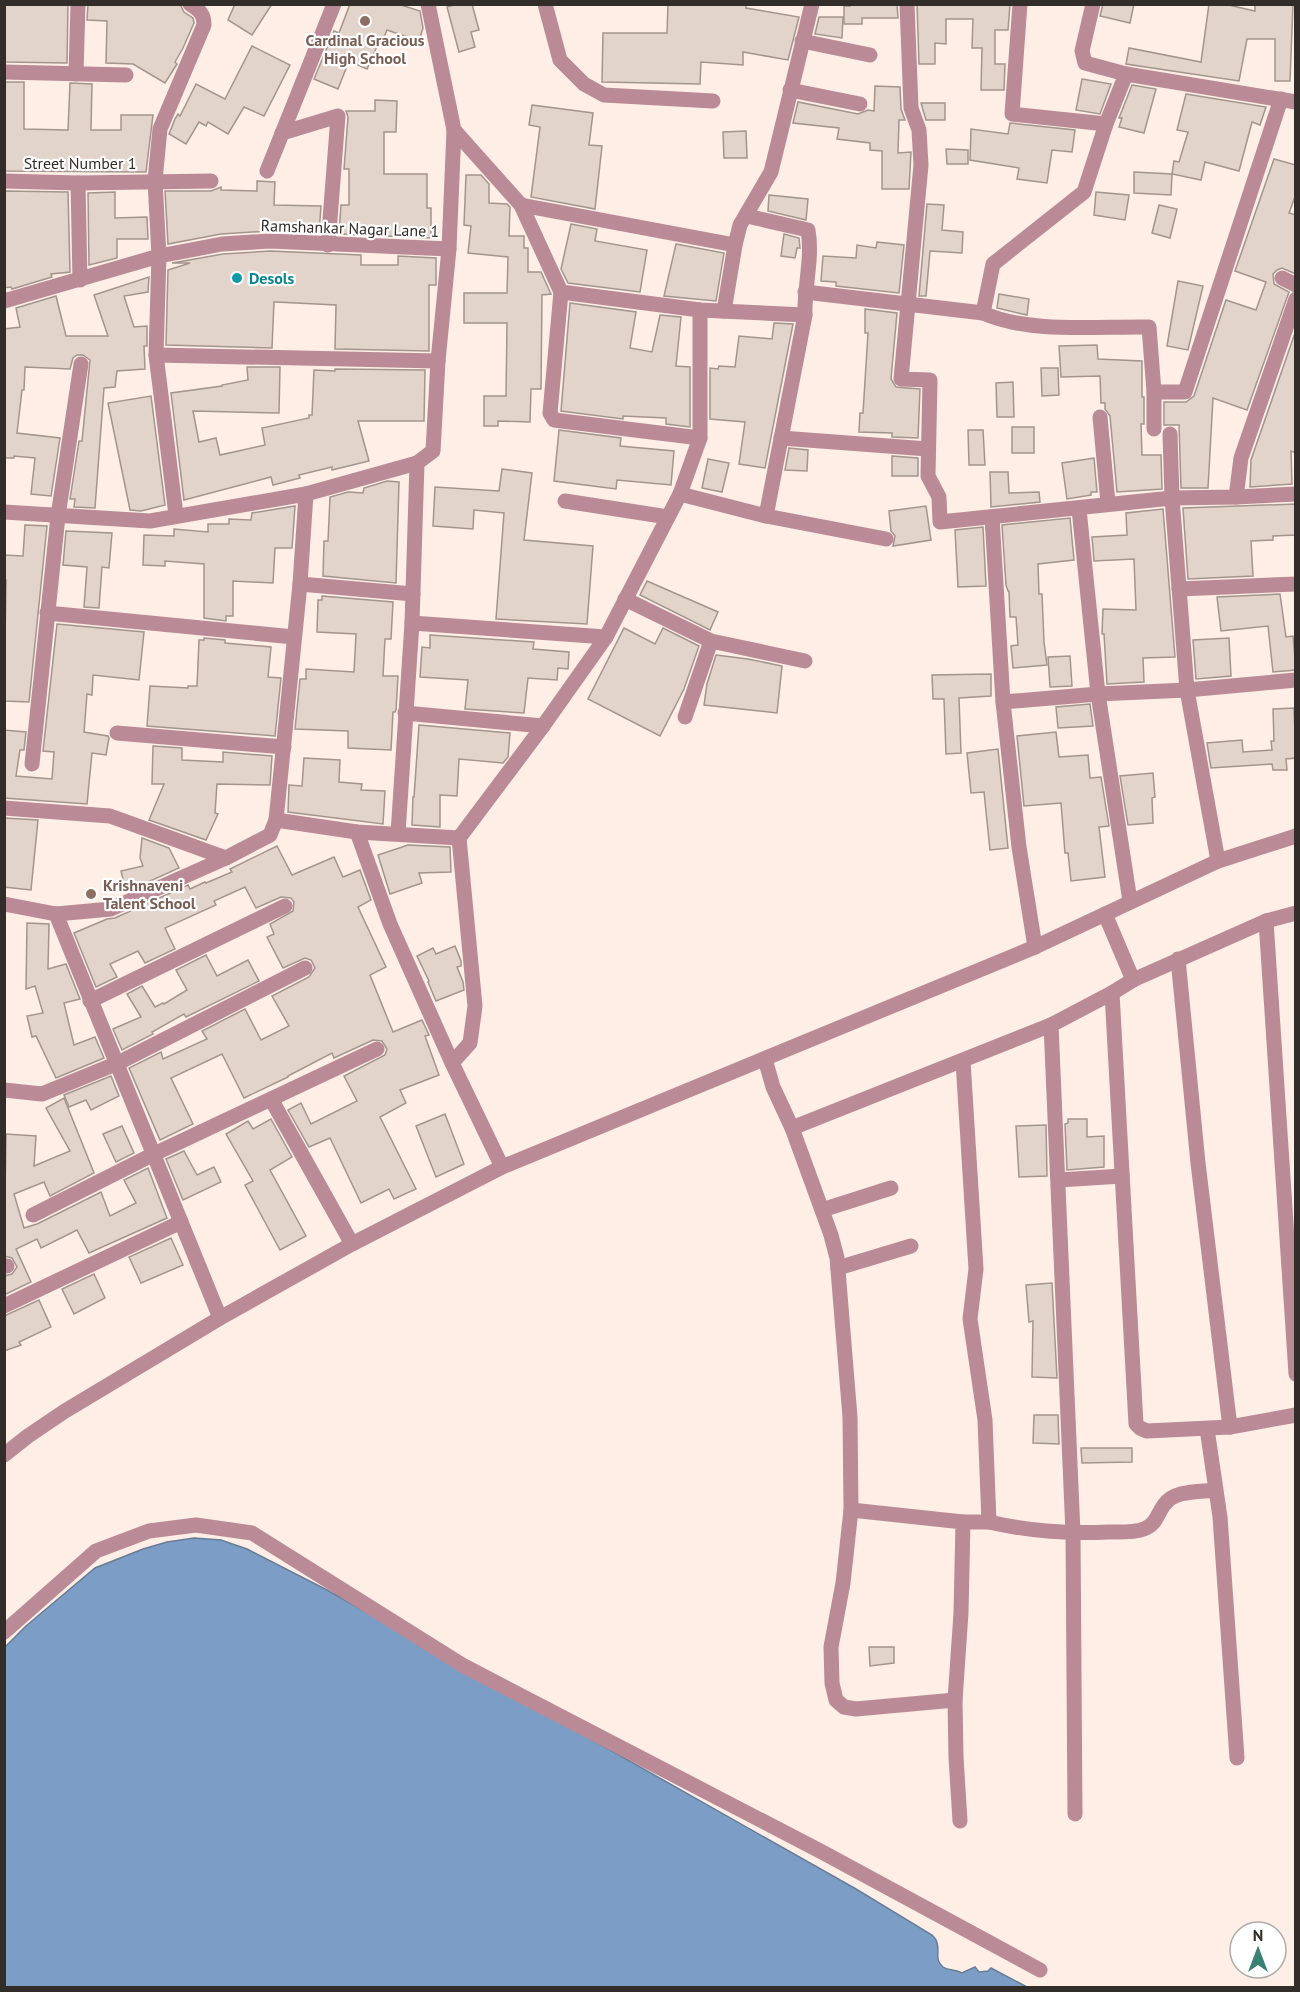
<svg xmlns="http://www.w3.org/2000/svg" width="1300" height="1992" font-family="'PT Sans',sans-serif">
	<rect width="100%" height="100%" fill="#feeee6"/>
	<path fill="#7c9ec6" stroke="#667c97" stroke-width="1.5" d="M194,1538L221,1540L247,1549L327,1590L856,1889L932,1935C934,1937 937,1940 937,1943C940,1952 934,1960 943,1967C949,1971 955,1969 962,1973L975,1967L979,1972L988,1971L991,1968L1027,1987L5,1988V1647L26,1626L95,1568L143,1549L167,1542Z"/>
	<g fill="#e2d3cb" stroke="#a3948d" stroke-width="1.5">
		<path d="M4,4H68L67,63L4,62Z"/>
		<path d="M88,4H180L184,12L193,18L194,23L183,48L175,62L177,64L165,83L133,64L106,63L107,21L87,20Z"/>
		<path d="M235,4H272L252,35L228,20Z"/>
		<path d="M350,4H398L420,11L423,28L419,41L387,30L381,44L379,42L367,69L349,61L338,89L314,79L334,31L339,33Z"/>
		<path d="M457,4H472L479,30L471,32L475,47L459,52L447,7Z"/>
		<path d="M668,4H746V8L799,17L788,60L743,52V65L701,62L700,84L602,82L603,33H667Z"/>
		<path d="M850,4H897L898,18H862V24H844V6H850Z"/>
		<path d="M917,4H1010L1008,30H995V64H1005L1004,90H981L982,48H972L973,19H946V44L935,43V64H919Z"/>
		<path d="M1103,4H1134L1130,23L1100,16Z"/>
		<path d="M1209,4H1224L1255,11V4H1293L1290,81H1275V39H1247L1239,81L1126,64L1129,48L1201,62Z"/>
		<path d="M819,17H843L842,38L815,34Z"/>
		<path d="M252,46L290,65L264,116L244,107L228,134L208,122L206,126L199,122L186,144L169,134L175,119L178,114L180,116L196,84L225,99Z"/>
		<path d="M1082,79L1111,84L1100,114L1076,110Z"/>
		<path d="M4,82H24V129L68,130L70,83L92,84L91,130H121V115H153L146,172L4,171Z"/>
		<path d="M1132,85L1156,89L1144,133L1119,127L1122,118H1119Z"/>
		<path d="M875,86L900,87L901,109L905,120H899L898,153L911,152L909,189H882V151L870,150V143L837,139L839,128L793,123L798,102L858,114L868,110L874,111Z"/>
		<path d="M1186,94L1266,107L1260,125L1252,122L1239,171L1205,162L1201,180L1172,174L1174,161L1179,162L1188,132L1177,130Z"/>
		<path d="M375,100L397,101L396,132H384V174H427V208H431V238L339,234L341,205H349V169H344L348,117L346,111H375Z"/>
		<path d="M921,103H945V120H926Z"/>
		<path d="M532,105L593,113L589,145L602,146L595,209L531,197L540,127L529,125Z"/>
		<path d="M1010,123L1075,130L1072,152L1052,150L1047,183L1017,179L1019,168L970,160L971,129L1008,134Z"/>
		<path d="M746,131L747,158H724L723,132Z"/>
		<path d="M946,149L968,150V164H947Z"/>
		<path d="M1274,159L1296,165V194L1289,213L1296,215V274L1282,268L1277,270L1273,274L1274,284L1289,292L1247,410L1213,398L1208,488H1181L1179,425H1164V402H1186L1194,396L1226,300L1256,310L1266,282L1235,271Z"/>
		<path d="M1134,172L1172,174L1171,195L1134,193Z"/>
		<path d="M466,175H481L489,184V203L507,204L510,207L509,236H524V248H528V272H541L551,294L542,295L541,389H531L530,422L498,421V426H484V396H506L507,323H464V293H507L508,257L468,253L471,226L464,225Z"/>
		<path d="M257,181L275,182L274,205L321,206L319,233L270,231L221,234L168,244L165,191H211L221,187V190L257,191Z"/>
		<path d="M4,191L68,192L70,272L51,274L52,277L12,289L11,287L4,288Z"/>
		<path d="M115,192V218L147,217L148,239H117V258L89,265L88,193Z"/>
		<path d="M1096,192L1129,195L1125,220L1094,215Z"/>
		<path d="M769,195L808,199L806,220L768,211Z"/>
		<path d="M927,204L944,205L942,230L963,232L962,253L930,251L926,296H919Z"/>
		<path d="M1159,205L1177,209L1170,238L1152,233Z"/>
		<path d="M571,224L597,229L595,241L647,250L640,292L568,283L561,269Z"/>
		<path d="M784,234L799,238L800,248H797L795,258L781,256Z"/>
		<path d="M877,242L904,245L899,293L836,286V282L821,281L823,256L856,258L857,245L876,248Z"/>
		<path d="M676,244L724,253L716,301L664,296Z"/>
		<path d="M270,251L361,255V265H398V256L436,258V285H429V351L335,349L336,305L276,302H274L272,348L166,345L168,270L190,263H172L223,254Z"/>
		<path d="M149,277L148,292L124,296L134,327L147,326V346H144L145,369L117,371L115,387L104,388L95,508L74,507L75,499H70L79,441H82L90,360L83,355H77L73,358L70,369L25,367L24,390H22L17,433L60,438L51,496L31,494L35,458L14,456V458H4V329L20,327L16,308L56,296L66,336H108L94,295Z"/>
		<path d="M1178,281L1203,286L1188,350L1167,346Z"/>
		<path d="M999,294L1029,299L1027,315L997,308Z"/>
		<path d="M570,303L636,312L630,348L652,352L660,315L681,317L676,366L690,367V427L666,424V418L623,416V419L561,411Z"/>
		<path d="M865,309L897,313L891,379L896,387L920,389L918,438L892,437V433L859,432L860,413H863L868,333H865Z"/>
		<path d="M774,323L793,324L765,468L739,464L745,422L710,419V368L718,369L719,366L735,367L739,336L772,339Z"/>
		<path d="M1296,330V453L1291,451L1292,484L1250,487L1251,460Z"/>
		<path d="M1097,345L1098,359L1142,361V397H1144V424H1141L1142,455H1161L1162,489L1117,492L1110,416L1105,409V403H1101L1100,376L1061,377L1059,346Z"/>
		<path d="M247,367H280L279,413L193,411L199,442L216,438L220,455L265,445L262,428L309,418V415H312L314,370L335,371V369L425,370L424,421H358L369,461L332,470V467L299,475L300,478L273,485L271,477L184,500L171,393L222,386V385L248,380Z"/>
		<path d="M1041,368H1058L1059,395L1042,396Z"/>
		<path d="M1013,382L1014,417H997L996,383Z"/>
		<path d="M151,396L165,505L141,511L130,510L108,403Z"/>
		<rect x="1012" y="427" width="22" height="26"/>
		<path d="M559,430L621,438L620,446L674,451L671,485L617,480L616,489L554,481Z"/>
		<path d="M968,430H983L985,465H969Z"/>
		<path d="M789,448L808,450L807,471L785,470Z"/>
		<path d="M892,456L918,458V476H892Z"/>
		<path d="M1094,458L1097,492H1091V495L1067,499L1062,463Z"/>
		<path d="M708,459L729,463L722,492L702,488Z"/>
		<path d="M502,469L532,473L524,540L593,546L587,624L496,619L504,513L474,510L473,529L433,526L435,487L499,491Z"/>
		<path d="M990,472H1008L1009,493L1039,492L1040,502L991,507Z"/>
		<path d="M387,481L399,482L396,583L323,576L324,541H328L330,497L348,492L363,493L364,488Z"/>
		<path d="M1296,504V535L1273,536V540L1251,541L1253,576L1188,579L1183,508Z"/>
		<path d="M295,506L292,548H275L273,583L233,581V616H226V621L204,618V564L165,561V566L143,565L144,535L174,536V529L208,532V524H229V519L251,520L252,513Z"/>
		<path d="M926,506L931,540L893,546L895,536L891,531L889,511Z"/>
		<path d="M1163,509L1175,657L1143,658L1144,682L1107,684L1104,634H1102L1103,609L1136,610L1134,559L1094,561L1092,537L1127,535L1126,513Z"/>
		<path d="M1070,518L1074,560L1038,564L1039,594H1042L1044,642L1047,665L1013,668L1011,646L1018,645L1016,617H1010L1009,591H1008L1006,585L1002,525Z"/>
		<path d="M25,525L47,526L29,702L4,701L6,580H4V555L23,556Z"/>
		<path d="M983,527L986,586L958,587L955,530Z"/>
		<path d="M66,531L112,533L109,568L102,567L99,608L84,607L87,567L63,565Z"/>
		<path d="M647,581L718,612L710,630L640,595Z"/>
		<path d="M1280,594L1286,637L1293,636L1296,670L1273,672L1268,626L1221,631L1217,597Z"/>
		<path d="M322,596L393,602L391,639H385L383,676H398L396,710L395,712H393L391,750L348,748V731L295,729L300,679H306V669L354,672L356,634L317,632L318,600H322Z"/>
		<path d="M57,624L144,632L139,680L93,675L92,695L87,694L84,732L108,736L109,738L106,755L92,753L87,804L4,798V730L26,732L24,750H20L16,776L52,779L54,752L43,751Z"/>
		<path d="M624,628L655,644L663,628L699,646L684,689L660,736L588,699Z"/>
		<path d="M430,635L534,642L533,649L569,652L568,669L558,668L557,680L528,678L524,713L465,709L468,680L420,677L422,647L430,648Z"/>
		<path d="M204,638L225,640V643L271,647L268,677L281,678L275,736L147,726L150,686L188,688V686H197L199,640H204Z"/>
		<path d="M1229,638L1231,676L1196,679L1193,640Z"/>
		<path d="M716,655L748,659L782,666L777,713L704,705L707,684Z"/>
		<path d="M1070,656L1072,686L1050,687L1048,657Z"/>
		<path d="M991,674V696L959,698L961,753L946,754L944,699H933L932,675Z"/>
		<path d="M1090,704L1093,726L1058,728L1056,707Z"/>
		<path d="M1294,708L1296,758L1286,759L1287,770H1273L1272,764L1211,768L1207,743L1242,740L1243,752L1272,750L1271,741H1274L1273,709Z"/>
		<path d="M419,725L510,733L508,757L503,763L459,759L457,796L440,795V827L412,825L413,797H414Z"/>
		<path d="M1056,732L1059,757L1088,755L1090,778L1101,777L1109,826L1099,827L1105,877L1071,881L1068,853H1065L1061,803L1024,806L1017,736Z"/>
		<path d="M153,746L182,748V760L223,762V752L272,756L270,785L217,784L215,813L218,814L206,840L149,820L164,784H152Z"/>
		<path d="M998,749L1008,848L990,850L984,792L971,793L967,753Z"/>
		<path d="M304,758L340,760L339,782L362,784L361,790L385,791L383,824L288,812L289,785L302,786Z"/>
		<path d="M1153,773L1155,797L1152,798L1153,823L1128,825L1120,776Z"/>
		<path d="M4,818L38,820L31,890L4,887Z"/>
		<path d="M142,838L169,848L179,868L126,892L121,871L143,866L140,858Z"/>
		<path d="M408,845L450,847L451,872L419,873L422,883L390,894L378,855Z"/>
		<path d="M277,846L292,875L334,857L343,877L360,870L371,900L358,907L386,967L370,975L393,1032L422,1020L429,1035L425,1036L439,1075L400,1090L406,1103L380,1117L416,1189L394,1199L389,1189L361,1203L330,1138L309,1147L288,1110L301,1103L311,1124L357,1101L344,1076L385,1055L387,1049L382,1041L373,1040L334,1058L332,1053L288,1076V1077L244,1098L222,1054L171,1078L193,1124L160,1140L129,1068L161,1052L163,1059L207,1039L202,1031L245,1009L261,1040L289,1026L272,996L309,977L315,968L311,960L305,958L283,968L267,937L274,934L270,924L293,911L294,902L291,898L281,897L256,908L245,887L214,901L216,905L165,928L175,949L145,963L138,951L110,964L117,977L96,987L74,933L107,919L115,918L188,885L190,889L205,882L206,883L232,872L230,869Z"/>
		<path d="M27,923L49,924L48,969L66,964L80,999L64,1003L74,1045L95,1037L104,1058L56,1078L36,1036L32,1037L27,1016L43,1013L35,986L26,989Z"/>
		<path d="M455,946L461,961V966L457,967L463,982L464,990L436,1001L428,982L429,981L417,956L433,948L436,954Z"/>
		<path d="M206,955L217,976L248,960L259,981L186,1017L184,1014L152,1032L153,1034L122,1050L113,1029L141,1017L127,994L142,986L155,1007L163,1003L164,1004L187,990L176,970Z"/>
		<path d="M111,1076L119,1096L91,1110L86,1100L69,1107L64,1095Z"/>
		<path d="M64,1098L94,1173L50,1196L44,1182L14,1194L24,1228L37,1224L101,1192L110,1216L136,1203L124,1180L148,1168L167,1218L89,1253L77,1230L41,1248L37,1239L16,1249L31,1282L4,1295V1276L12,1274L17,1267L12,1258L4,1256L6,1134L36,1136L34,1166L70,1151L46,1108Z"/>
		<path d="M445,1114L464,1164L436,1177L416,1126Z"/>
		<path d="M271,1119L292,1157L270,1170L306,1236L280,1250L245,1185L253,1181L226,1134L248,1121L253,1129Z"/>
		<path d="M1068,1119H1087V1137L1104,1136V1167L1067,1170L1065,1124L1068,1123Z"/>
		<path d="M1046,1125L1047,1176L1019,1177L1016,1126Z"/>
		<path d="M122,1126L134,1153L116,1162L103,1134Z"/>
		<path d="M184,1151L197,1175L214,1167L221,1182L183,1200L166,1159Z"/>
		<path d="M171,1238L183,1265L141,1283L129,1257Z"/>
		<path d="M94,1274L105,1298L74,1314L62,1289Z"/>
		<path d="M1052,1283L1057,1378L1032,1377L1033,1321L1029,1322L1026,1285Z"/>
		<path d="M39,1300L51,1327L19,1342L21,1345L4,1351V1316Z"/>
		<path d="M1034,1415H1058L1059,1444L1033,1443Z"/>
		<path d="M1081,1448H1132V1462L1082,1463Z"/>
		<path d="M869,1647H894V1663L870,1666Z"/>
	</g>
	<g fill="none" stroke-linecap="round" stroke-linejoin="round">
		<g stroke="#ba8b96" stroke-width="15">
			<path d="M428,4L454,130L521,205L561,292L700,310L805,315"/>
			<path d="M545,4L560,60L584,84L604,95L713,101"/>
			<path d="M907,4L911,108L919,130L921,165L901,379L930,380L928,476L939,497L940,522L1172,498L1236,497L1296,494"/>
			<path d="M1020,4L1012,114L1106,124"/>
			<path d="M1093,4L1082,51L1085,63L1126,74L1296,102"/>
			<path d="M802,41L870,55"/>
			<path d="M4,72L126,75"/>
			<path d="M76,74L78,4"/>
			<path d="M790,90L860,104"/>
			<path d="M282,133L338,116L328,245"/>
			<path d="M267,171L334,4"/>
			<path d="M4,181L78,183L211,181"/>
			<path d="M78,183L80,280"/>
			<path d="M521,205L735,245"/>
			<path d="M1282,278L1296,285"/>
			<path d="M561,292L550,413L554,420L700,438"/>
			<path d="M805,292L983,313C1030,334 1098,326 1149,327L1154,392V429"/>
			<path d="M4,301L159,256L222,244L270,241L449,249"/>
			<path d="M724,311L735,245L740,225L771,172L812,4"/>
			<path d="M983,313L993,264L1084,192L1106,124L1126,74"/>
			<path d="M156,355L438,361"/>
			<path d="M1154,392H1185L1281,99"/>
			<path d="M1100,417L1108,503"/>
			<path d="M1170,434L1172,498L1187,690L1296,680"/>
			<path d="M781,438L928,449"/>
			<path d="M680,494L766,516L805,315C804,287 813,257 808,230L747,216"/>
			<path d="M1236,497L1241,458L1296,299"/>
			<path d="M565,501L668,517"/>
			<path d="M1079,509L1098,694L1130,901"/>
			<path d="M4,512L150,521L306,494L417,463"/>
			<path d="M176,515L156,355L159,256L155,180L160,129L204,25C204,13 199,10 190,4"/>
			<path d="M766,516L886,539"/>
			<path d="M992,517L1003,702"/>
			<path d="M300,584L413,594"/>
			<path d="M1179,589L1296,584"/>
			<path d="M625,599L711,641L805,661"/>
			<path d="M47,613L294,637"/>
			<path d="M412,623L606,637"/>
			<path d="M405,713L543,726"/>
			<path d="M685,717L711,641"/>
			<path d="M117,733L284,747"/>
			<path d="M32,764L58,516L81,364"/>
			<path d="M4,808L110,816L226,858"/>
			<path d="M276,820L300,584L306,494"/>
			<path d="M357,832L390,924L452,1063L502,1167"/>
			<path d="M398,833L412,623L417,463L433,451L438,361L449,249L454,130"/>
			<path d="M4,904L56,914L111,909L226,858L270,835L276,820L357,832L459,838L543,726L606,637L680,494L700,438V310"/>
			<path d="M56,914L220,1318"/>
			<path d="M1105,914L1133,980L1112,993"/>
			<path d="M1266,921L1296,1374"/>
			<path d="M1035,947L1019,847L1003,702L1098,694L1187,690L1218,861"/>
			<path d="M1178,959L1198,1163L1230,1427"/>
			<path d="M1133,980L1266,921L1296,913"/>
			<path d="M90,1001L285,906"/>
			<path d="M765,1059L773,1087L792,1128L831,1235L837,1258L850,1417L851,1510L963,1522L961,1613L955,1700L956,1757L960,1821"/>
			<path d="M963,1061L976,1269L970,1319L985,1420L989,1522H963"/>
			<path d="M452,1063L470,1043L475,1006L459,838"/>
			<path d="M4,1090L42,1094L118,1063L305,968"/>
			<path d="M271,1099L352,1244"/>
			<path d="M792,1128L1051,1025"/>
			<path d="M1059,1180L1122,1176"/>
			<path d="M822,1210L891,1188"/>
			<path d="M33,1215L152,1155L377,1049"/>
			<path d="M4,1266H7"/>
			<path d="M838,1268L911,1246"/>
			<path d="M4,1306L181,1222"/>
			<path d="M1207,1429L1220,1517L1237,1758"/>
			<path d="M4,1455L28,1436L65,1411L220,1318L352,1244L502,1167L1035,947L1218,861L1296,836"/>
			<path d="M851,1510L843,1583L831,1647L832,1683L836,1700L844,1707L856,1709L955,1700"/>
			<path d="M989,1522C1028,1531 1068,1534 1108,1532C1119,1532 1133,1533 1144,1529C1157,1524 1157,1514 1164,1505C1174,1490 1199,1492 1215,1490"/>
			<path d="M4,1632L96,1551L149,1531L196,1525L252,1533L464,1666L822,1852L1040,1970"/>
			<path d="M1075,1814L1073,1533L1051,1025L1112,993L1136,1424L1140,1428L1147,1431L1230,1427L1296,1415"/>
		</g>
	</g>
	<g fill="#8d6e63" stroke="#fff" stroke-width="2">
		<circle cx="365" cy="21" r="6"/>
		<circle cx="91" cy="894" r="6"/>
	</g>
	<circle fill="#0f9aa8" stroke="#fff" stroke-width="2" cx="237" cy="278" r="6"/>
	<g text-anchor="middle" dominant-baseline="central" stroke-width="4.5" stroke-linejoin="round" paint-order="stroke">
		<g font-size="16" font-weight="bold" fill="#785e54" stroke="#fff">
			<text x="365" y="40">Cardinal Gracious<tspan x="365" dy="18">High School</tspan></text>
			<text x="103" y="885" text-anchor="start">Krishnaveni<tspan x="103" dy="18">Talent School</tspan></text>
		</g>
		<g font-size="16" fill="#332d2a" stroke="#fff">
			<text x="80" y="163">Street Number 1</text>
			<text transform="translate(350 228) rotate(2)">Ramshankar Nagar Lane 1</text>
		</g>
		<g font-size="16" font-weight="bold" fill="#0d838f" stroke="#fff" text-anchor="start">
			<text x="249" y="278">Desols</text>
		</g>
	</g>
	<rect width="1300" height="1992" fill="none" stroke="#332d2a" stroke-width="12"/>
	<g transform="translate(1258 1950)"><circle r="28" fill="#ffffff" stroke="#adabaa" stroke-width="1.5"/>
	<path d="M0-4.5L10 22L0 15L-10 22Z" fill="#3b8075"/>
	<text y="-9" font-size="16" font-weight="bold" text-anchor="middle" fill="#332d2a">N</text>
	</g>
</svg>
